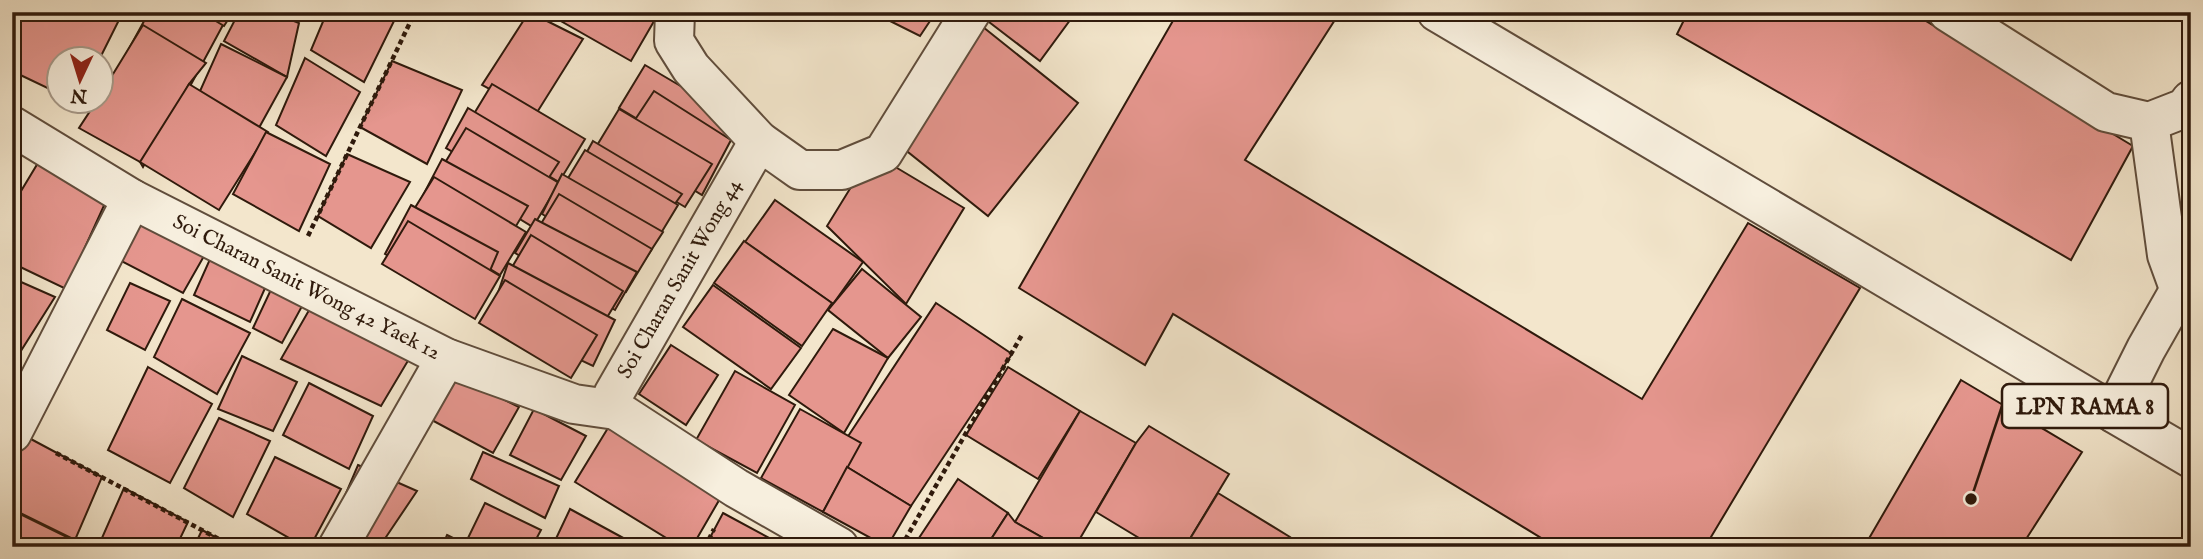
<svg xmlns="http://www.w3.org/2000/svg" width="2203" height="559" font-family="'IM FELL English',serif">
	<rect width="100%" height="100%" fill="#f3e6cc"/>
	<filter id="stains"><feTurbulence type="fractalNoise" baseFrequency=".00286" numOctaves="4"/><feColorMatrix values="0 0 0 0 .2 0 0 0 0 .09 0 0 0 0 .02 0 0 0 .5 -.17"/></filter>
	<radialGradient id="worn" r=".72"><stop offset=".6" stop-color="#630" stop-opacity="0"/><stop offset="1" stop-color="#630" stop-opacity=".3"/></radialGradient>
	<g fill="#e5968e" stroke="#2f1a0c" stroke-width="2">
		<path d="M20,12H123L99,60H60V94L12,71V27Z"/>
		<path d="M149,12H230L153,155L94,111L102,102V98Z"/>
		<path d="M201,12H233L224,26Z"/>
		<path d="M239,12H271L299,23L287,77L224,41Z"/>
		<path d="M327,12H380L395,19L364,82L311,50Z"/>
		<path d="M529,12L583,39L536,114L482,85Z"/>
		<path d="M545,12H651L657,16L631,61Z"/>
		<path d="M872,12H936L920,36Z"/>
		<path d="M976,12H1076L1040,61Z"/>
		<path d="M1178,12H1340L1245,160L1642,399L1748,223L1860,288L1705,547H1556L1173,314L1145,365L1019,288Z"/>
		<path d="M1688,12H1911L2133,146L2071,260L1677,34Z"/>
		<path d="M143,25L206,63L189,84L143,167L140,162L79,128L96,102H102V92Z"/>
		<path d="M983,27L1078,103L988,216L893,140Z"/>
		<path d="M221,44L287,77L228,184L171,156Z"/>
		<path d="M305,58L360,92L326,156L276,125Z"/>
		<path d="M392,61L462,90L427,164L360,127Z"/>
		<path d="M645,65L738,120L711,163L619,108Z"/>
		<path d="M189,84L268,132L219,210L140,162Z"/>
		<path d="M492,84L585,139L559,182L466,127Z"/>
		<path d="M654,91L731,140L702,195L619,144Z"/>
		<path d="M468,108L559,162L535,199L446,148Z"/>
		<path d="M619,109L712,164L685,207L593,152Z"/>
		<path d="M466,128L559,183L533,227L440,171Z"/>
		<path d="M266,132L330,164L299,231L233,194Z"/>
		<path d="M593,141L682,194L661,223L574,175Z"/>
		<path d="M47,148L112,188L66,289L12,263V206Z"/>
		<path d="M585,150L678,205L652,248L559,193Z"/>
		<path d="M872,153L964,208L906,304L827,226Z"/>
		<path d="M347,154L410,182L371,248L318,216Z"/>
		<path d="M442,159L528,206L504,246L421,199Z"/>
		<path d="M562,174L663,232L637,272L542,214Z"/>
		<path d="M434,177L526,232L500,275L408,219Z"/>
		<path d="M559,194L652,249L626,292L533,237Z"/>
		<path d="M775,200L863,262L833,304L745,242Z"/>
		<path d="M411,205L498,252L474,308L385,254Z"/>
		<path d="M131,211L208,249L183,293L104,252Z"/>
		<path d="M535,219L637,272L615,310L515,253Z"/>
		<path d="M408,221L500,276L475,319L382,264Z"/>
		<path d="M531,235L623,291L597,334L505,279Z"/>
		<path d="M744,241L832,303L802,346L714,283Z"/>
		<path d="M215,248L270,277L250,322L194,295Z"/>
		<path d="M508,263L615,320L593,366L490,317Z"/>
		<path d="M862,269L921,317L888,358L828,310Z"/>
		<path d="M12,278L55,297L12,365Z"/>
		<path d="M505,280L597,335L571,378L479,323Z"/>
		<path d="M275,281L307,297L282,343L253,328Z"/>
		<path d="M130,283L170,301L145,350L107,330Z"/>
		<path d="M713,285L801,348L771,389L683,327Z"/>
		<path d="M182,299L250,333L217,394L154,357Z"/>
		<path d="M936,303L1012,354L911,506L847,467L835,456Z"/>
		<path d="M312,305L412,354L381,406L281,359Z"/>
		<path d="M833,329L888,358L844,433L789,395Z"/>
		<path d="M671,345L718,375L686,425L639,394Z"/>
		<path d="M242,356L297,382L273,431L218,409Z"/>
		<path d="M148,367L212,404L170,483L108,450Z"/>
		<path d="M1008,367L1080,411L1038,479L966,435Z"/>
		<path d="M440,368L519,407L493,453L415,411Z"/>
		<path d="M735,371L795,405L757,473L696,440Z"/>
		<path d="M1961,380L2082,452L2021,547H1864Z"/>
		<path d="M309,383L373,416L349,469L283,435Z"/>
		<path d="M534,409L586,436L561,480L510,455Z"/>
		<path d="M800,409L861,443L823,512L761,478Z"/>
		<path d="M1080,411L1136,443L1075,547H1059L1015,522Z"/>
		<path d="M219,418L270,441L233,517L184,488Z"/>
		<path d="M611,423L725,490L692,547H681L575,482Z"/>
		<path d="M1149,426L1229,474L1185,547H1154L1096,512L1136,443Z"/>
		<path d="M14,430L102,477L75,540L12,509Z"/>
		<path d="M483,452L559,486L545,518L471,479Z"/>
		<path d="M275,457L341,489L310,547H305L247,514Z"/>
		<path d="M358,465L417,491L380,546L335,519Z"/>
		<path d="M847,467L911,506L887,547L823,512Z"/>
		<path d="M958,479L1008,513L986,547H913Z"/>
		<path d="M124,488L188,522L176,547H98Z"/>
		<path d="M1218,493L1290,537L1284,547H1185Z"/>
		<path d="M485,503L541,530L532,547H486L468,538Z"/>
		<path d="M570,509L627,540L623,547H552Z"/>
		<path d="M12,510L71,539L67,547H12Z"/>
		<path d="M723,513L786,547H705Z"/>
		<path d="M1008,513L1015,522L1059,547H986Z"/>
		<path d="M202,530L234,547H194Z"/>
		<path d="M447,535L471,547H442Z"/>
	</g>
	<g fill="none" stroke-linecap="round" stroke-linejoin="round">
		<g stroke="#604d3c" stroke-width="42">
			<g id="minor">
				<path d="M675,12L674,41L691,68L759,141L800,170H842L883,153L971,12"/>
				<path d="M1437,12L2114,413"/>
				<path d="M1948,12L2106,112L2149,122L2185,108L2191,100"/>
				<path d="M2149,122L2167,255L2179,288L2191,295"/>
				<path id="s1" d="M12,126L132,199L446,358L574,404L616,410"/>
				<path d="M759,141L613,395L616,410L736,488L839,547"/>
				<path d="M2191,270L2146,349L2114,413L2191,458"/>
				<path d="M12,433L132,199"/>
				<path d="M338,547L446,358"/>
			</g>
		</g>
		<g stroke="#2f1a0c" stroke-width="4.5" stroke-dasharray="5 3.5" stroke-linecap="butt">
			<path d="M308,236L415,12"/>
			<path d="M56,453L234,547"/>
			<path d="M705,547L714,529"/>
			<path d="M901,547L1023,333"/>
		</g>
		<use href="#minor" stroke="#f7efde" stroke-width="38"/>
	</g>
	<g text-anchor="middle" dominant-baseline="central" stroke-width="6" stroke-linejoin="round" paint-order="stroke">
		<g font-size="21" fill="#2f1a0c" stroke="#f7efde">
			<text transform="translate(680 279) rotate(-60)">Soi Charan Sanit Wong 44</text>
			<text stroke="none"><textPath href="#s1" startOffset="336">Soi Charan Sanit Wong 42 Yaek 12</textPath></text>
		</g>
	</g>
	<path fill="none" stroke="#2f1a0c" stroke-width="2.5" d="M1971 499L2002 406"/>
	<circle fill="#2f1a0c" stroke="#f7efde" stroke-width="2.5" cx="1971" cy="499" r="7"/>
	<rect fill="#f7efde" stroke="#2f1a0c" stroke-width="2.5" x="2002" y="384" width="166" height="44" rx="7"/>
	<g font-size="23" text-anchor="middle" font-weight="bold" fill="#2f1a0c">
		<text x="2085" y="414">LPN RAMA 8</text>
	</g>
	<rect width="2203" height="559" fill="none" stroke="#f3e6cc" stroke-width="42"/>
	<rect x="14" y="14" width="2175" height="531" fill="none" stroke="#2f1a0c" stroke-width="3.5"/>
	<rect x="21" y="21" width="2161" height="517" fill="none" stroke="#2f1a0c" stroke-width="2"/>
	<g transform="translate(80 80) rotate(184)"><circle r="33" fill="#f7efde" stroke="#a79a8a" stroke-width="2"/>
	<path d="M0-5L12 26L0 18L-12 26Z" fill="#8f2418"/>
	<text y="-10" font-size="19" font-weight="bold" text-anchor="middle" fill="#2f1a0c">N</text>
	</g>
	<rect width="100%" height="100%" filter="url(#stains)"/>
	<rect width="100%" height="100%" fill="url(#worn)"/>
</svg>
